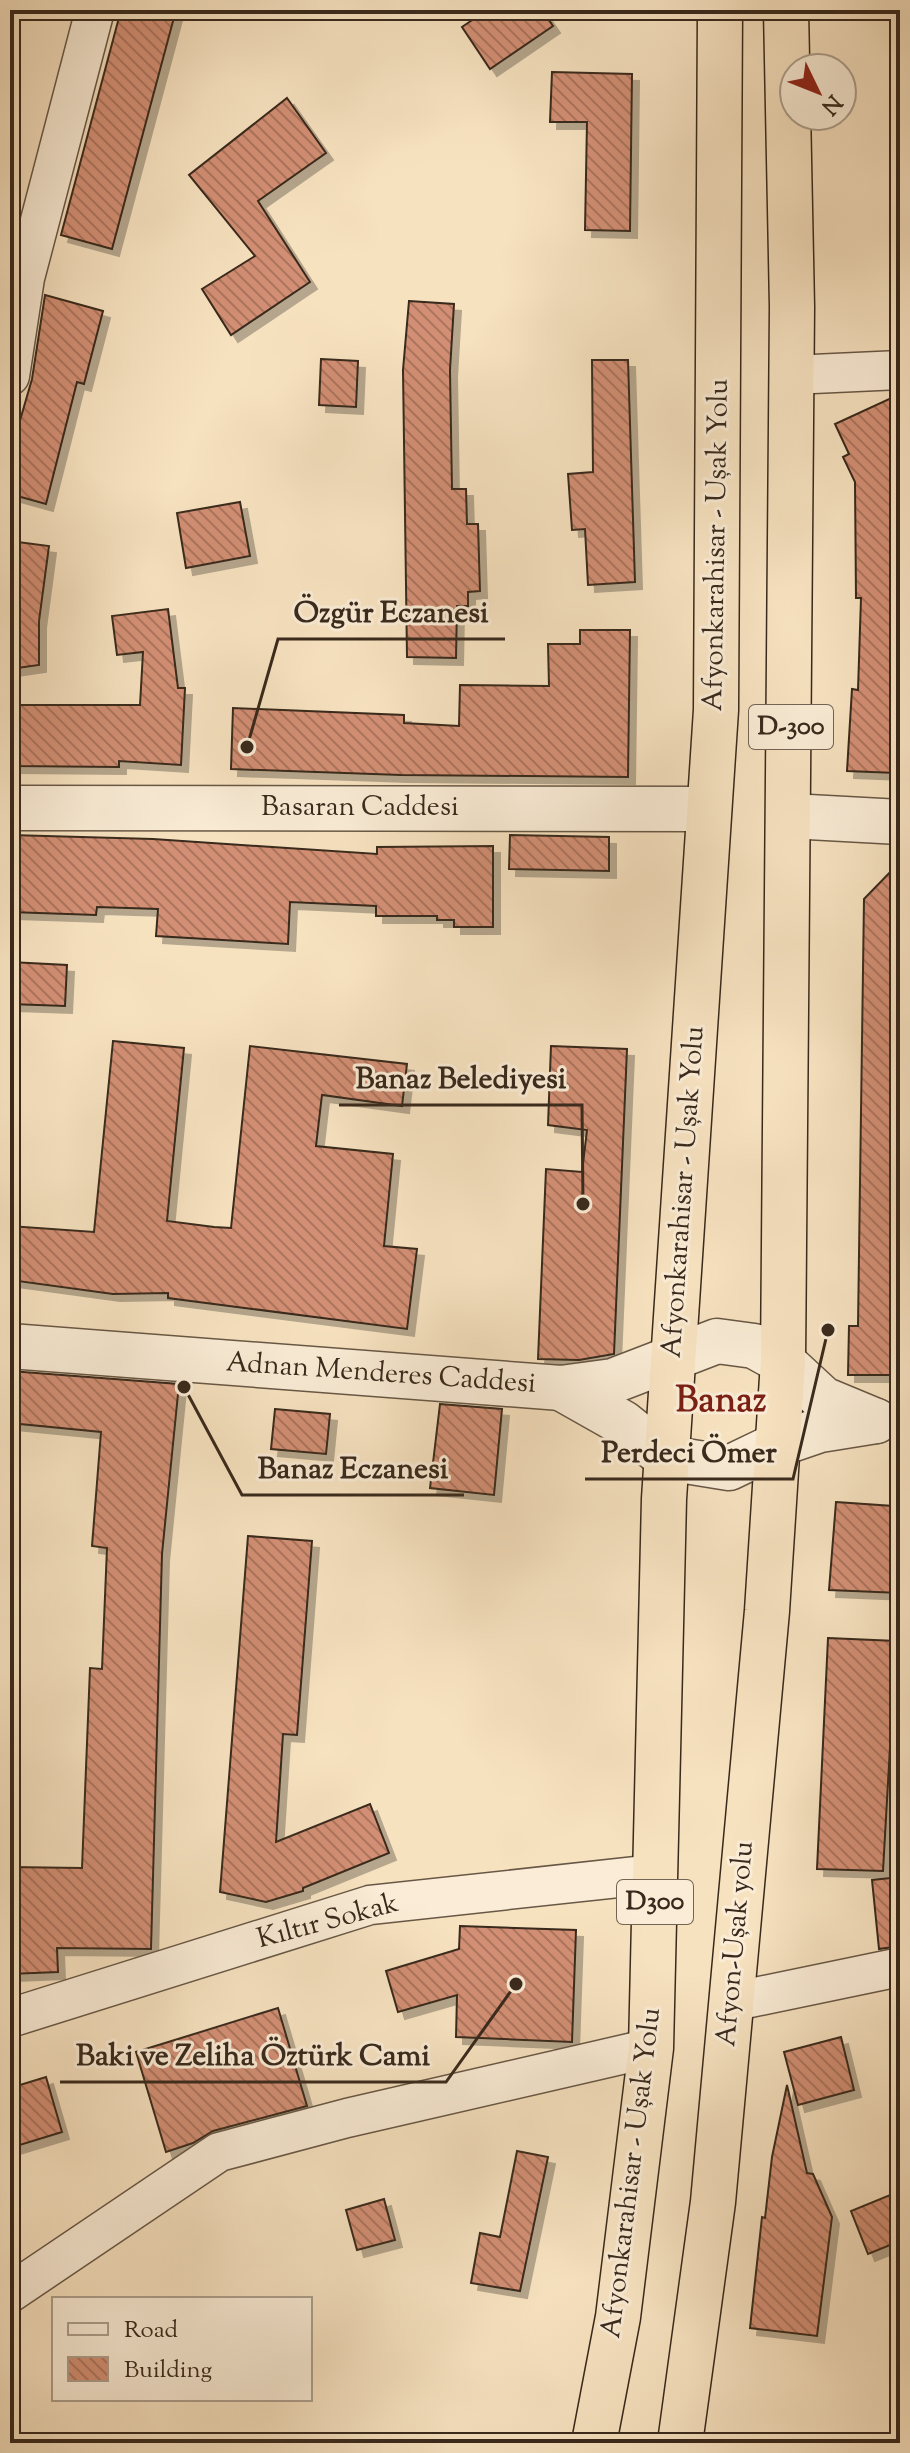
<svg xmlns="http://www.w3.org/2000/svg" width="910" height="2453" font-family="'Sorts Mill Goudy',serif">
	<defs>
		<pattern id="building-back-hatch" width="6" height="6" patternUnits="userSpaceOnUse" patternTransform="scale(2)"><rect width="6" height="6" fill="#d38f74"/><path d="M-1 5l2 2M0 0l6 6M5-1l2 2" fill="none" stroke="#ac755e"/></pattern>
		<filter id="shadow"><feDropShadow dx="7" dy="7" stdDeviation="0" flood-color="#0004"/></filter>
	</defs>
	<rect width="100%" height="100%" fill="#f7e2c0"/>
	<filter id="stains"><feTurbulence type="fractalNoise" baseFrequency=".0025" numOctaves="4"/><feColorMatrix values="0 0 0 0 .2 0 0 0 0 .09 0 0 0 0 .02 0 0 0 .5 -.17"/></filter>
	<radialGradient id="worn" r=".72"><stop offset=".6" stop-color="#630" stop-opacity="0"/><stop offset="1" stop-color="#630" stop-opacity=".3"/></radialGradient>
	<g fill="url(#building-back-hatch)" stroke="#39291c" stroke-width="2" filter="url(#shadow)">
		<path d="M121,10H176L112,249L61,235Z"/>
		<path d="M487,10H542L553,26L490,69L462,27Z"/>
		<path d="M552,72L632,74L630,231L585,230L587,122H550Z"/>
		<path d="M287,98L326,153L258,201L310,282L231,335L202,289L255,256L189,175Z"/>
		<path d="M45,295L103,311L84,384L77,382L46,504L10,494V455L32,379Z"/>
		<path d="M409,301L454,304L450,370L452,489H466L467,524H478L480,591L468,592V606H457L456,658L407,657L403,370Z"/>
		<path d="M321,359L358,361L356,407L319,405Z"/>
		<path d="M592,360H628L635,582L588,585L585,529L572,530L568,474L593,472Z"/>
		<path d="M900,394V691L896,773L847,771L852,689L858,690L861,598H856L855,482L843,457L849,454L835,424Z"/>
		<path d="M240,502L250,556L186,568L177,513Z"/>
		<path d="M10,541L49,546L39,621V665L10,669Z"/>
		<path d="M168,609L178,688H185L181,765L119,761V767L10,766V705H140L143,652L117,655L112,616Z"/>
		<path d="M580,630H630L628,777L401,775L231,769L233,708L404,715V723L459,726L460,685L549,686L548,644H580Z"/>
		<path d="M10,835L153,839L377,854V847L493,846V927H454V920H437V916H376V906L290,902L288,944L156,936L158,909L97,907L96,915L10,912Z"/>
		<path d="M510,835L609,837V871L509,869Z"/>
		<path d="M900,862V1375H848L849,1326H858L864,899Z"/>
		<path d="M10,962L67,965L65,1006L10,1004Z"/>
		<path d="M113,1041L184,1048L167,1221L214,1227L231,1228L250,1046L407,1064L402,1106L322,1095L316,1146L393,1154L384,1246L417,1249L407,1329L168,1298V1293L113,1294L10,1280V1226L94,1232Z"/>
		<path d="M551,1046L627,1049L614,1354L579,1360L538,1359L546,1169L582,1172L587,1130L548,1125Z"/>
		<path d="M10,1371L179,1384L162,1554L151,1949L57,1948L58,1972L10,1974V1867L82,1868L90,1668L102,1669L107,1548L92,1546L101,1432L10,1423Z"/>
		<path d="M440,1404L502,1409L494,1495L430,1488Z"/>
		<path d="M275,1409L330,1414L326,1454L271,1449Z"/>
		<path d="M836,1502L893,1506L891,1548H900V1593L829,1590Z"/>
		<path d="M248,1536L312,1541L297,1735L283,1734L276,1842L370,1804L389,1853L303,1888V1891L266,1902L220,1892Z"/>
		<path d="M828,1638L896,1641L883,1871L817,1869Z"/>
		<path d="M900,1877V1946L879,1949L872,1880Z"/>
		<path d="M460,1926L576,1930L572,2042L456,2037L457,1995L398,2012L386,1971L459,1949Z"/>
		<path d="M278,2008L307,2106L213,2131L193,2143L166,2152L136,2052Z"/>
		<path d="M841,2037L854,2090L798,2105L784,2052Z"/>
		<path d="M46,2077L62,2132L10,2148V2088Z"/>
		<path d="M787,2085L807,2173L813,2174L832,2217L817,2336L750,2328L762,2217L765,2218L772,2157Z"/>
		<path d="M517,2151L548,2157L520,2291L471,2283L480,2233L500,2237Z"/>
		<path d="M895,2193L900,2206V2241L868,2254L851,2211Z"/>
		<path d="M384,2199L395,2240L357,2250L346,2210Z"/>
	</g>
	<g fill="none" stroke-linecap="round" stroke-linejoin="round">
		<g stroke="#685745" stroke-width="41">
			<g id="minor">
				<path d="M791,375L900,370"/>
				<path d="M10,376L25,278L95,10"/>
				<path d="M731,2002L900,1967"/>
				<path d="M10,2018L370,1905L655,1874"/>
				<path d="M10,2293L219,2152L347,2118L651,2048"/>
			</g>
		</g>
		<g stroke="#685745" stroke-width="47">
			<g id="tertiary">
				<path d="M10,808L709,809"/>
				<path d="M790,816L900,822"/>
				<path d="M10,1346L561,1388L613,1381L717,1341L754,1346L783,1362L823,1399L876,1421"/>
				<path d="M561,1388L623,1423L667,1458L729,1468L779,1444L820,1430L876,1421"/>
			</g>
		</g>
		<g stroke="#39291c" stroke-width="47">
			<g id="trunk">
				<path d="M594,2443L618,2317L651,2048L664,1499L716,710L720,10"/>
				<path d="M680,2443L713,2202L767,1611L783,1362L792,307L786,10"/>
			</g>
		</g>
		<use href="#minor" stroke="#faecd6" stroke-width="38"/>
		<use href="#tertiary" stroke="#faecd6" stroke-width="44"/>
		<use href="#trunk" stroke="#f7e2c0" stroke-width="44"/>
	</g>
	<g text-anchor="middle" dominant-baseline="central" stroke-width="6" stroke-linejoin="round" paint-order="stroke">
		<g fill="#faecd6" stroke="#736454" stroke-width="2">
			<rect x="749" y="705" width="84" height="44" rx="6"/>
			<rect x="617" y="1880" width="76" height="44" rx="6"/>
		</g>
		<g font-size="26" font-weight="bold" fill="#39291c">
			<text x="791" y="727">D-300</text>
			<text x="655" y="1902">D300</text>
		</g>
		<g font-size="28" fill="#39291c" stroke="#faecd6">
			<text transform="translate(717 545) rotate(-89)">Afyonkarahisar - Uşak Yolu</text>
			<text x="360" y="808">Basaran Caddesi</text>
			<text transform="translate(684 1192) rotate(-86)">Afyonkarahisar - Uşak Yolu</text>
			<text transform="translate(381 1374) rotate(4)">Adnan Menderes Caddesi</text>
			<text transform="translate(328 1922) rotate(-15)">Kıltır Sokak</text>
			<text transform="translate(736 1944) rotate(-85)">Afyon-Uşak yolu</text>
			<text transform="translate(632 2173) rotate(-83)">Afyonkarahisar - Uşak Yolu</text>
		</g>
		<g font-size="36" font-weight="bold" fill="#7a1f14" stroke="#faecd6">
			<text x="721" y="1402">Banaz</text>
		</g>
	</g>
	<path fill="none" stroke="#39291c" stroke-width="3" d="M247 747L278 639H505M583 1204L582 1105H339M828 1330L793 1479H585M184 1387L242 1495H464M516 1984L446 2082H60"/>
	<g fill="#39291c" stroke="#faecd6" stroke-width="3">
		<circle cx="247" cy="747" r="8"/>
		<circle cx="583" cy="1204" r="8"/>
		<circle cx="828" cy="1330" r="8"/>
		<circle cx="184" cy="1387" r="8"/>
		<circle cx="516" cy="1984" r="8"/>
	</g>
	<g font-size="30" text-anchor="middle" font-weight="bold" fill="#39291c" stroke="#faecd6" stroke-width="6" stroke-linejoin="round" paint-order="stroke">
		<text x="391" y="622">Özgür Eczanesi</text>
		<text x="461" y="1088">Banaz Belediyesi</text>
		<text x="689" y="1462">Perdeci Ömer</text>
		<text x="353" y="1478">Banaz Eczanesi</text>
		<text x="253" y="2065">Baki ve Zeliha Öztürk Cami</text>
	</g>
	<rect width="910" height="2453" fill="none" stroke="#f7e2c0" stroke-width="40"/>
	<rect x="12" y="12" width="886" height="2429" fill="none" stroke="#39291c" stroke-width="4"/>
	<rect x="20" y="20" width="870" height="2413" fill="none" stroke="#39291c" stroke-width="2"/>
	<rect x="52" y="2297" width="260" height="104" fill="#faecd6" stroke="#ad9e8c" stroke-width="2"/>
	<rect x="68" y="2323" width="40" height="12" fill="#faecd6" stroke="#ad9e8c" stroke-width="2"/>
	<text x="124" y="2337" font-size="24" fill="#39291c">Road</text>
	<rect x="68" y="2357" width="40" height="24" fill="url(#building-back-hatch)" stroke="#ad9e8c" stroke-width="2"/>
	<text x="124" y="2377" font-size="24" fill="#39291c">Building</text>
	<g transform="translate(818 92) rotate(133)"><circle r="38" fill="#faecd6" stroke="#ad9e8c" stroke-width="2"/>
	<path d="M0-6L14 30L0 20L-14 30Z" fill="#8f2418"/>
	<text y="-12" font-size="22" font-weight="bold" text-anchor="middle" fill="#39291c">N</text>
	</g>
	<rect width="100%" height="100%" filter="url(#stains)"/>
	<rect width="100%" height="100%" fill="url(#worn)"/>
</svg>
